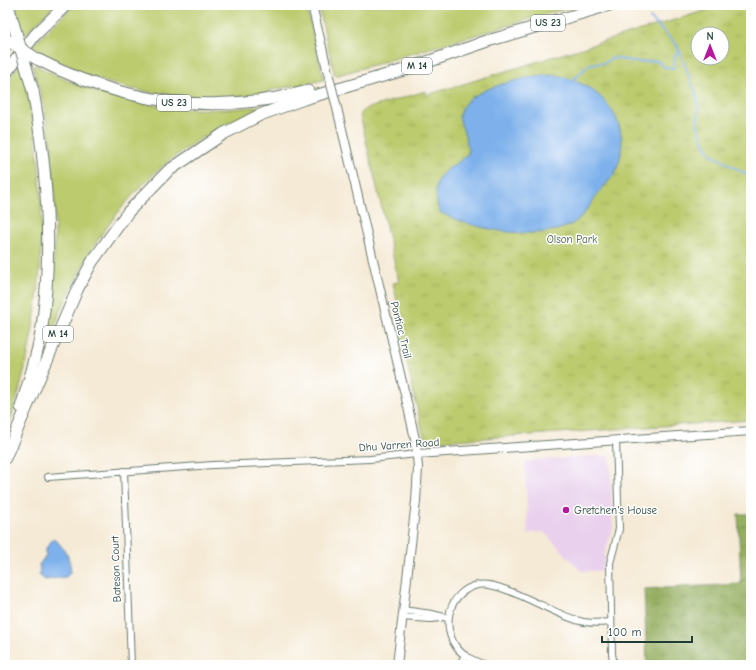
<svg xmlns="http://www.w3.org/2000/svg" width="756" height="670" font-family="'Comic Neue',sans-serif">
	<defs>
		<pattern id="forest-crowns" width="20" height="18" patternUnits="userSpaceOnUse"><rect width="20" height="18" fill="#95af60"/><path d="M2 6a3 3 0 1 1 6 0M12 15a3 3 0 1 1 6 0" fill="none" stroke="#799050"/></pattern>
		<pattern id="park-tufts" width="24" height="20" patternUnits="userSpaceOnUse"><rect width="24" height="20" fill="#bccb6d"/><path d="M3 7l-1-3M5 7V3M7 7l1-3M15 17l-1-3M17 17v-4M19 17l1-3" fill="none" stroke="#a1af5f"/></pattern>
	</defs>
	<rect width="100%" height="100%" fill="#fff"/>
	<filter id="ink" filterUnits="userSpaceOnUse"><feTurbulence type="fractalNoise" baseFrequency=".025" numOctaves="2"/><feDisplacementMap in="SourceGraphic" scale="8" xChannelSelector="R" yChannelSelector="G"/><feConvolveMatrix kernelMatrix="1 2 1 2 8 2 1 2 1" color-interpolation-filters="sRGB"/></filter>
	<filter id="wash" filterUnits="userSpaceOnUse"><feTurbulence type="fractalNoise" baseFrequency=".012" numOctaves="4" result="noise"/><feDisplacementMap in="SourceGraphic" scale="16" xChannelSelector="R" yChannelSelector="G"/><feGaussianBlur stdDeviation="0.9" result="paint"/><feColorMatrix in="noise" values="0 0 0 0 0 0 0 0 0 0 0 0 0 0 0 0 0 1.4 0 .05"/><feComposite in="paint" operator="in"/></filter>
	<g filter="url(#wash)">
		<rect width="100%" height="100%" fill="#f5ead5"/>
		<path fill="#e9d1ed" d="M610,455L613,529L605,552L603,571H581L544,532L531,533L528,535L525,461Z"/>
		<g fill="#bccb6d" stroke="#6e8450">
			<path d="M14,5H54L24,36Z"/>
			<path d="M74,5H306L324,80L267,91L265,94C185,104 99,92 31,47Z"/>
			<path d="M318,5H578L335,76Z"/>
			<path d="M20,63C54,185 47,317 5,436V84Z"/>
			<path d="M35,65C108,104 181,116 263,106C235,119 206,134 181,152C148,175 118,209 96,243C81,266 71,291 58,315V318L45,346L47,323L49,322L48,318C57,249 59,176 44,108C41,94 37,80 33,67Z"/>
		</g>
		<path fill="url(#forest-crowns)" stroke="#5a764a" d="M738,514H751V665H647L644,589L741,584Z"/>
		<path fill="url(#park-tufts)" stroke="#6e8450" fill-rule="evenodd" d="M724,5H746L751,11V420L425,442L401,338L405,336L393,283L399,282L360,115L365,109L426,91L427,95ZM698,34H722V58H698Z"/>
		<g fill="#7eb1eb" stroke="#4e7790">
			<path d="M554,75C599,82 635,121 617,168C614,178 603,186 597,195C588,208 580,223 563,228C527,240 473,229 439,212C430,171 442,177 468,154C468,138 462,130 459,116C461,111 463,106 466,102C485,85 529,76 554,75Z"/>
			<path d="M53,539H55C64,549 73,559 70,573L66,577L45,580L39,575L40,570L39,565L46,555V548Z"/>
		</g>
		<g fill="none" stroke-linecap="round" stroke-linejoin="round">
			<g stroke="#7eb1eb" stroke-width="2">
				<path d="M650,18L676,44L679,50L696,94L699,110L697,124L704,143L709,151L714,156L751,177"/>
				<path d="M574,79L590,64L604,63L612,58L638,62L658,61L664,67L674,68L675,56L679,50"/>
			</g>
		</g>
	</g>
	<g filter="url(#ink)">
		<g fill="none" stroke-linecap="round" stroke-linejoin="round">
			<g stroke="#6a7a6c" stroke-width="8">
				<g id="street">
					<path d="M124,471L131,665"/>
					<path d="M48,477L213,465L370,459L417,454"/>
					<path d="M403,610L432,614L448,618"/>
					<path d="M402,617L431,619L440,618"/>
					<path d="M459,665L465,656"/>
					<path d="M485,665C475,661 464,657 457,648C440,626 449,591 478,585C501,580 554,615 580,621C590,624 601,623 611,622"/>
					<path d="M614,665L612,654L610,563L619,529L616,441"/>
				</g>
			</g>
			<g stroke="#6a7a6c" stroke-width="10">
				<g id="secondary">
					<path d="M312,5L327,69"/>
					<path d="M336,104L408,407L416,444L418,468L416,501L397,665"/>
					<path d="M417,454L751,431"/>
				</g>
			</g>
			<g stroke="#6a7a6c" stroke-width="13">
				<g id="highway">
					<path d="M7,5L10,12"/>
					<path d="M481,43L609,5"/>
					<path d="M37,59C123,104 213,116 308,91"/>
					<path d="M5,74L35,35L66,5"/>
					<path d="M21,407C29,381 38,354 42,327C53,249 47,168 33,91"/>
					<path d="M5,458L77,290L92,262L128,212L168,171L223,134L260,115L304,99L404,70L488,41"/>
				</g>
			</g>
			<use href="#street" stroke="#fff" stroke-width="6"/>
			<use href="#secondary" stroke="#fff" stroke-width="8"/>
			<use href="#highway" stroke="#fff" stroke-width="11"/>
			<g stroke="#6a7a6c" stroke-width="10" stroke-linecap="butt">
				<path id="secondary-bridge" d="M327,69L336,104"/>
			</g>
			<g stroke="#6a7a6c" stroke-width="13" stroke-linecap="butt">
				<g id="highway-bridge">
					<path d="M10,12L33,91"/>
					<path d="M7,40L37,59"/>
				</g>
			</g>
			<use href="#secondary-bridge" stroke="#fff" stroke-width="8"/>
			<use href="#highway-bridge" stroke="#fff" stroke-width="11"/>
		</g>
	</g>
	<circle fill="#b5179e" stroke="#fff" stroke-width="1.5" cx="566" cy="510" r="4"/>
	<g text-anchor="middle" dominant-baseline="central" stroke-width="3" stroke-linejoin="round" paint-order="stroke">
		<g fill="#fff" stroke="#627771" stroke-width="1">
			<rect x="531" y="15" width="34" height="16" rx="3"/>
			<rect x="402" y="58" width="30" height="16" rx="3"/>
			<rect x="157" y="95" width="34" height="16" rx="3"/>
			<rect x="43" y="326" width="30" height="16" rx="3"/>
		</g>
		<g font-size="10" font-weight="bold" fill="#1f3d34">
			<text x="548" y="23">US 23</text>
			<text x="417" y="66">M 14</text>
			<text x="174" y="103">US 23</text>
			<text x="58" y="334">M 14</text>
		</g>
		<g font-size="11" fill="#466042" stroke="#fff">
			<text x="572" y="239">Olson Park</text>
		</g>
		<g font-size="11" fill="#1f3d34" stroke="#fff">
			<text transform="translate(401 330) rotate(76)">Pontiac Trail</text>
			<text transform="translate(399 445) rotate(-4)">Dhu Varren Road</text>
			<text transform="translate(116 569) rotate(-92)">Bateson Court</text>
		</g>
		<g font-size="11" fill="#1f3d34" stroke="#fff" text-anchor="start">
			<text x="574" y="510">Gretchen's House</text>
		</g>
	</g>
	<rect width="756" height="670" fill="none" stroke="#fff" stroke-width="20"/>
	<g transform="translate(710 46)"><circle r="19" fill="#ffffff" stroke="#a5b1ae"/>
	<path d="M0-3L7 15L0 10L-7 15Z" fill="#b5179e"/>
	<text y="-6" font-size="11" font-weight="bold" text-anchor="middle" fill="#1f3d34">N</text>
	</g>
	<path d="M602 636v6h90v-6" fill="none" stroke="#1f3d34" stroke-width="2"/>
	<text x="608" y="636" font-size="12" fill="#1f3d34" stroke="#ffffff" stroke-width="3" paint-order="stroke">100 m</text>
</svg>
